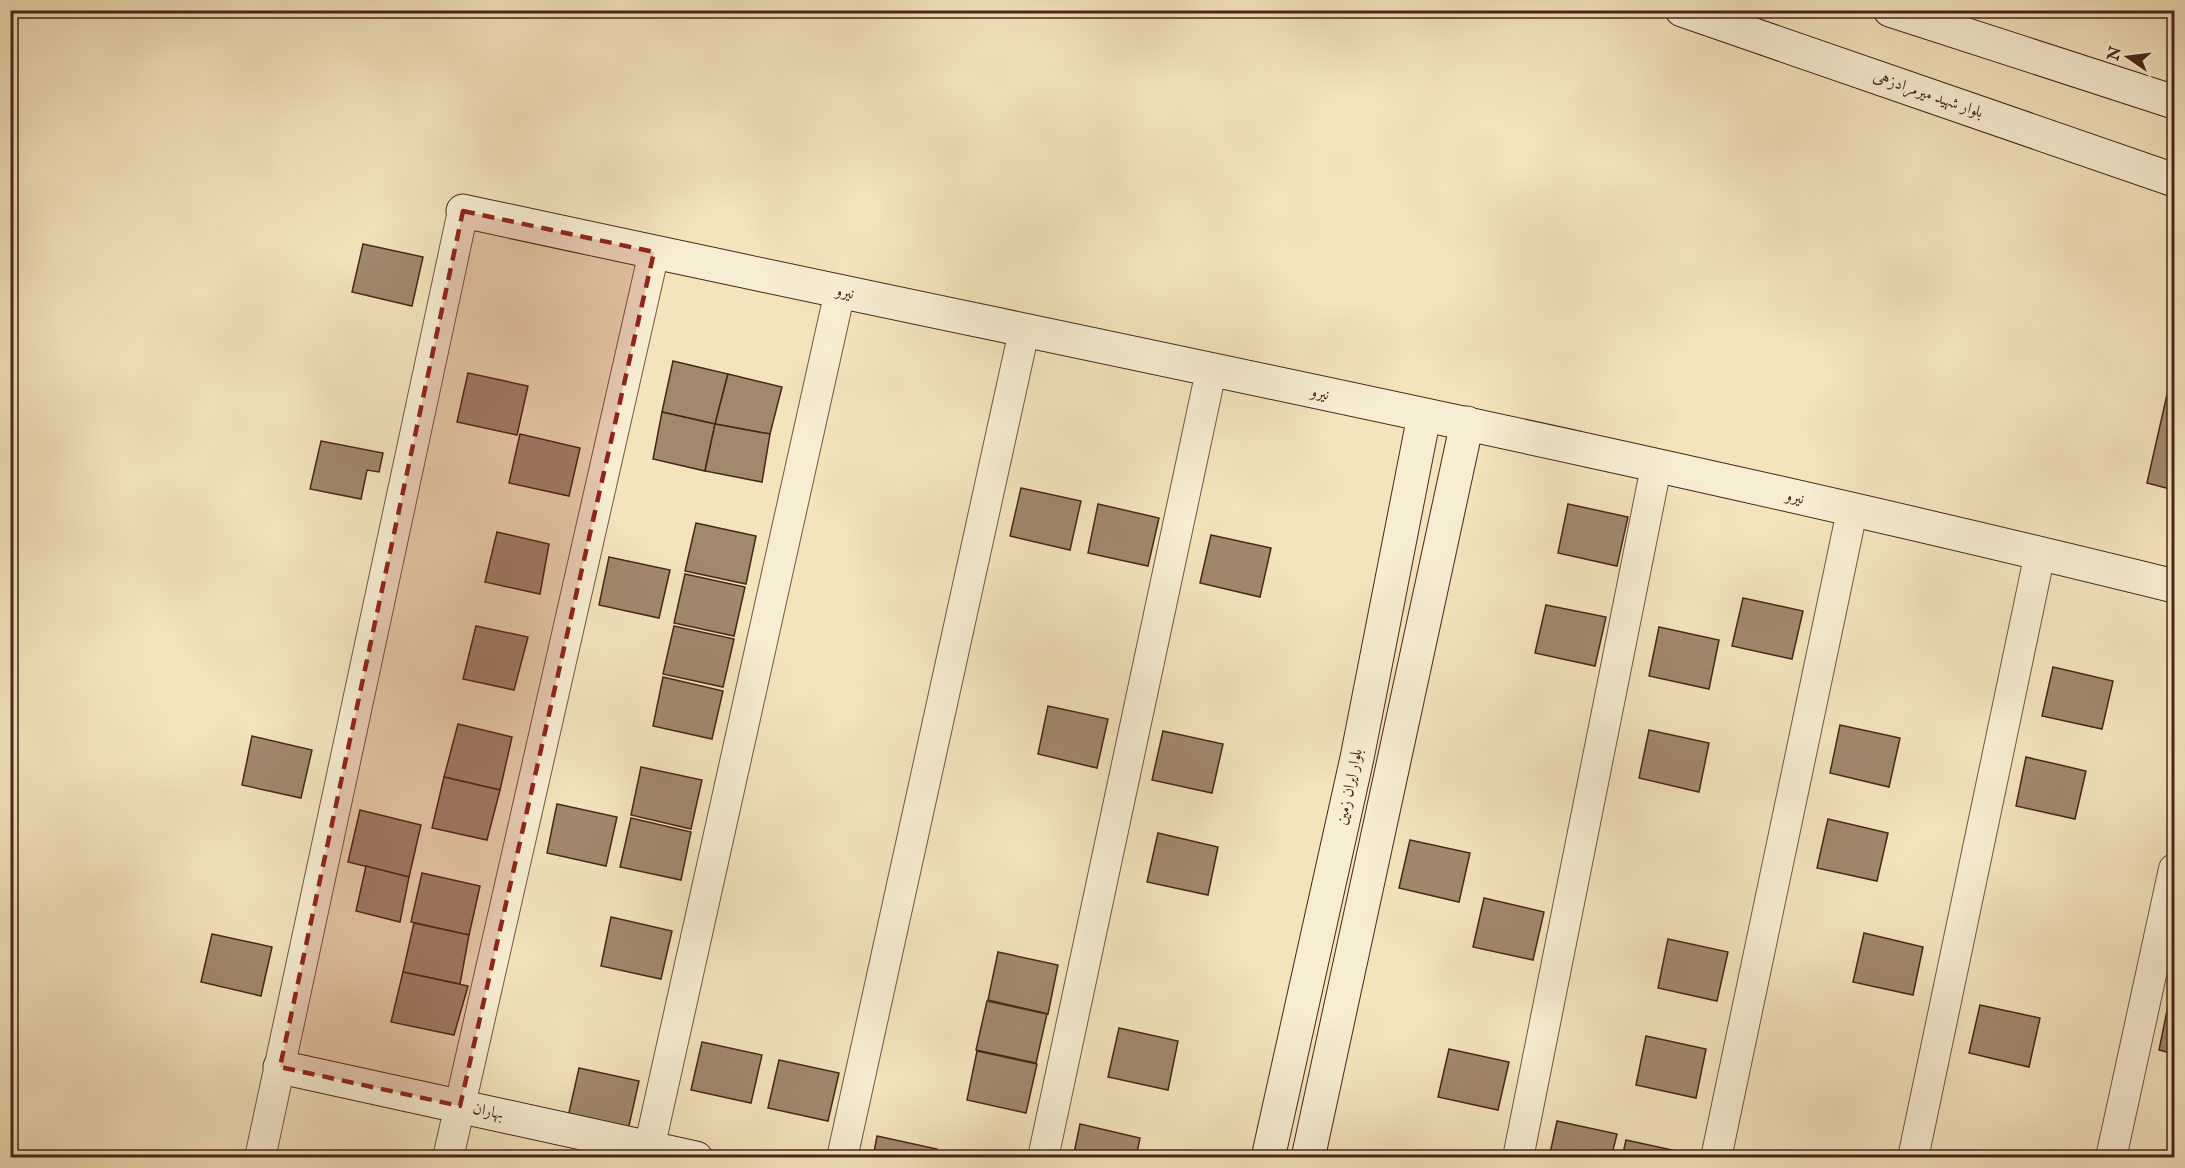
<svg xmlns="http://www.w3.org/2000/svg" width="2185" height="1168" font-family="'IM FELL English',Amiri,serif">
	<rect width="100%" height="100%" fill="#f3e4bc"/>
	<filter id="stains"><feTurbulence type="fractalNoise" baseFrequency=".00333" numOctaves="4"/><feColorMatrix values="0 0 0 0 .2 0 0 0 0 .09 0 0 0 0 .02 0 0 0 .5 -.17"/></filter>
	<radialGradient id="worn" r=".72"><stop offset=".6" stop-color="#630" stop-opacity="0"/><stop offset="1" stop-color="#630" stop-opacity=".3"/></radialGradient>
	<g fill="#a1896e" stroke="#482619" stroke-width="1.5">
		<path d="M363,244L423,257L412,306L352,292Z"/>
		<path d="M673,361L728,374L715,424L662,412Z"/>
		<path d="M468,373L528,386L517,435L457,422Z"/>
		<path d="M728,374L782,387L770,434L715,424Z"/>
		<path d="M2171,377L2174,378V490L2147,483Z"/>
		<path d="M662,412L715,424L705,471L653,459Z"/>
		<path d="M715,424L770,434L762,482L705,471Z"/>
		<path d="M520,434L580,448L569,496L509,483Z"/>
		<path d="M321,441L383,453L379,472L367,470L361,499L310,489Z"/>
		<path d="M1021,488L1081,501L1070,550L1010,536Z"/>
		<path d="M1098,504L1159,518L1148,566L1088,553Z"/>
		<path d="M1568,504L1628,517L1617,566L1558,553Z"/>
		<path d="M696,523L756,536L746,584L685,571Z"/>
		<path d="M497,532L549,544L540,594L485,582Z"/>
		<path d="M1211,535L1271,548L1260,597L1200,583Z"/>
		<path d="M609,557L670,570L659,618L599,605Z"/>
		<path d="M685,574L745,587L734,636L674,623Z"/>
		<path d="M1743,598L1803,611L1792,659L1732,646Z"/>
		<path d="M1546,605L1606,617L1595,666L1535,653Z"/>
		<path d="M476,626L528,637L514,690L463,679Z"/>
		<path d="M674,626L734,639L723,687L663,674Z"/>
		<path d="M1659,627L1719,640L1709,689L1649,676Z"/>
		<path d="M2053,667L2113,681L2102,729L2042,716Z"/>
		<path d="M663,677L723,691L712,739L653,726Z"/>
		<path d="M1048,706L1108,719L1097,768L1038,754Z"/>
		<path d="M458,724L512,737L500,790L444,777Z"/>
		<path d="M1840,725L1900,738L1889,787L1830,773Z"/>
		<path d="M1649,730L1709,743L1699,792L1639,778Z"/>
		<path d="M1163,731L1223,744L1212,793L1152,780Z"/>
		<path d="M252,736L312,750L301,798L242,785Z"/>
		<path d="M2026,757L2086,771L2075,819L2016,806Z"/>
		<path d="M641,767L702,780L691,829L631,815Z"/>
		<path d="M444,777L500,790L487,840L432,828Z"/>
		<path d="M557,804L617,817L606,866L547,853Z"/>
		<path d="M360,810L421,825L409,877L348,862Z"/>
		<path d="M631,818L691,832L681,880L620,867Z"/>
		<path d="M1828,819L1888,833L1877,881L1817,868Z"/>
		<path d="M1158,833L1218,847L1208,895L1147,882Z"/>
		<path d="M1410,840L1470,853L1459,902L1399,888Z"/>
		<path d="M366,866L409,877L400,922L356,911Z"/>
		<path d="M422,873L480,886L469,935L411,922Z"/>
		<path d="M1484,898L1544,912L1533,960L1473,947Z"/>
		<path d="M611,917L672,931L661,979L601,966Z"/>
		<path d="M414,923L469,935L460,984L403,972Z"/>
		<path d="M1864,933L1923,947L1913,995L1853,982Z"/>
		<path d="M212,934L272,947L261,996L201,982Z"/>
		<path d="M1668,939L1728,952L1717,1001L1658,988Z"/>
		<path d="M998,952L1058,965L1048,1014L988,1000Z"/>
		<path d="M403,972L468,986L454,1035L391,1022Z"/>
		<path d="M987,1001L1047,1014L1036,1063L976,1050Z"/>
		<path d="M2169,1001L2174,1003V1054L2159,1050Z"/>
		<path d="M1980,1005L2040,1018L2029,1067L1969,1053Z"/>
		<path d="M1119,1028L1178,1041L1168,1090L1108,1077Z"/>
		<path d="M1646,1036L1706,1049L1696,1098L1636,1085Z"/>
		<path d="M702,1042L762,1055L751,1103L691,1090Z"/>
		<path d="M1449,1049L1509,1062L1498,1110L1438,1097Z"/>
		<path d="M977,1051L1037,1064L1026,1113L967,1100Z"/>
		<path d="M779,1060L839,1073L828,1121L768,1108Z"/>
		<path d="M579,1068L639,1081L628,1130L568,1117Z"/>
		<path d="M1557,1121L1617,1134L1611,1158H1549Z"/>
		<path d="M1080,1124L1140,1138L1136,1158H1073Z"/>
		<path d="M877,1136L937,1149L935,1158H873Z"/>
		<path d="M1626,1140L1686,1153L1685,1158H1622Z"/>
	</g>
	<g fill="none" stroke-linecap="round" stroke-linejoin="round">
		<g stroke="#735642" stroke-width="32">
			<g id="street">
				<path d="M260,1158L463,211"/>
				<path d="M448,1158L654,252"/>
				<path d="M647,1158L840,291"/>
				<path d="M842,1158L1024,331"/>
				<path d="M1043,1158L1211,371"/>
				<path d="M1518,1158L1656,467"/>
				<path d="M1716,1158L1852,511"/>
				<path d="M1913,1158L2040,553"/>
				<path d="M2111,1158L2174,869"/>
			</g>
		</g>
		<g stroke="#482619" stroke-width="35">
			<g id="secondary">
				<path d="M1682,10L2174,180"/>
				<path d="M1890,10L2174,102"/>
				<path d="M463,211C1034,335 1608,446 2174,586"/>
				<path d="M280,1067L696,1158"/>
				<path d="M1268,1158L1357,758L1424,416"/>
				<path d="M1308,1158L1467,423"/>
			</g>
		</g>
		<use href="#street" stroke="#f7edd3" stroke-width="30"/>
		<use href="#secondary" stroke="#f7edd3" stroke-width="33"/>
	</g>
	<path fill="#8f2418" fill-opacity="0.2" stroke="#8f2418" stroke-width="4.5" stroke-dasharray="12 8" stroke-linejoin="round" d="M463,211L654,252L460,1106L280,1067Z"/>
	<g text-anchor="middle" dominant-baseline="central" stroke-width="4.5" stroke-linejoin="round" paint-order="stroke">
		<g font-size="16" fill="#482619" stroke="#f7edd3">
			<text transform="translate(1928 95) rotate(19)">بلوار شهید میرمرادزهی</text>
			<text transform="translate(845 293) rotate(12)">نیرو</text>
			<text transform="translate(1320 394) rotate(12)">نیرو</text>
			<text transform="translate(1795 498) rotate(13)">نیرو</text>
			<text transform="translate(1350 787) rotate(-78)">بلوار ایران زمین</text>
			<text transform="translate(488 1112) rotate(12)">بهاران</text>
		</g>
	</g>
	<rect width="2185" height="1168" fill="none" stroke="#f3e4bc" stroke-width="36"/>
	<rect x="12" y="12" width="2161" height="1144" fill="none" stroke="#482619" stroke-width="3"/>
	<rect x="18" y="18" width="2149" height="1132" fill="none" stroke="#482619" stroke-width="1.5"/>
	<g transform="translate(2128 57) rotate(284)" stroke="#f7edd3" stroke-width="4.5" paint-order="stroke">
	<path d="M0-4.5L10 22L0 15L-10 22Z" fill="#482619"/>
	<text y="-9" font-size="16" font-weight="bold" text-anchor="middle" fill="#482619">N</text>
	</g>
	<rect width="100%" height="100%" filter="url(#stains)"/>
	<rect width="100%" height="100%" fill="url(#worn)"/>
</svg>
